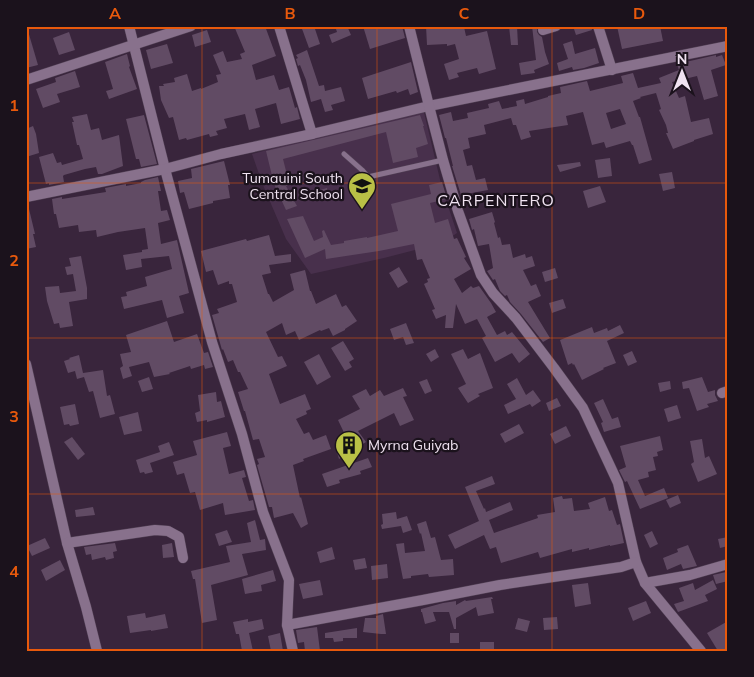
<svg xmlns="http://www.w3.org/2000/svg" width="754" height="677" font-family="Mulish,sans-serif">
	<rect width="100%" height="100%" fill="#39253c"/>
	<path fill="#48304c" d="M423,108L442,188L457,233L442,243L384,258L311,274L286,239L263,185L252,154Z"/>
	<g fill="#614b64" fill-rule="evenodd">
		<path d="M234,26H265L276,56L252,65L256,80L274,75L279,90L289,87L295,108L297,107L300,119L281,124L276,103L255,109L260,127L249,130L245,114L224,119L227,128L216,131L218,135L210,137L209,134L187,140L186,138L179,140L173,117L169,118L161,100L159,86H164L163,84L175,82L174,78L187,74L192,91L201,88V89L218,82L216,75L221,74L213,55L223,51L227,62L242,59L240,54L245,52Z"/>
		<path d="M301,26H314L320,44L309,48Z"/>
		<path d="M335,26H347L351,35L332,43L329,35L337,32Z"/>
		<path d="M363,26H402L405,38L370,49Z"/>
		<path d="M426,26H461L462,28L464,27L466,36L487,31L496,69L479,74L477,68L457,73L459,77L449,80L444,64L459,59L455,44L447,46V44L427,45Z"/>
		<path d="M509,26H517L518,45H511Z"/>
		<path d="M532,26H537V32L539,35L542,37L545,52L549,64L534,70L535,73L521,75L519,63L536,60Z"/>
		<path d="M573,26H591L592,30L576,35Z"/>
		<path d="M617,26H660L663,41L622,49Z"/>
		<path d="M207,30L211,42L195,47L192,35Z"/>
		<path d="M26,31H28L38,65L26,68Z"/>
		<path d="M69,32L75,50L59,55L53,38Z"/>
		<path d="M572,41L575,54L595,48L599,63L584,68L573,70L572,67L559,71L557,63L568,59L563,44Z"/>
		<path d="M167,44L173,63L151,69L146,50Z"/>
		<path d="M307,50L319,86L324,85L325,91L341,87L345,101L331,105L333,110L325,112L321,99L311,102L306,80L300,65L298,66L296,59L298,58L296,55Z"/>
		<path d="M127,54L130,66L129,67L137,89L109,99L106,91L113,89L105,62Z"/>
		<path d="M716,55V57L722,55L726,65L711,70L718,96L704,100L697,76L672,82L679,98L685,96L691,122L709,118L713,134L694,140V141L673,149L666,133H668L666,125L659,110L661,109L656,93L640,97L641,98L633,101L639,117H640L652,160L639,164L633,145H632L630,141L606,148L604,142L592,145L583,112L566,116L568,125L529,131L531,137L521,140L516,125H513L511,118L484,125L486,134L468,138L470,148L463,150L467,166L472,165L476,180L485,178L488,190L461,195L452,166H453L446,138H445L439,115L451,112L453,121L468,118L467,113L489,108L488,104L499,101L502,109L517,106L516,101L524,99L525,104L548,97V96L561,93L560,87L587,81L590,91L623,83L621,76L633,73L638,88L661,83L659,78L679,70L677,64ZM620,109L626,124L611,129L606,113Z"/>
		<path d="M411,62L418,92L410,95L408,89L397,93L396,91L368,99L362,78Z"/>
		<path d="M75,71L80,87L57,94L60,102L43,108L36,89L56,82L55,78Z"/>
		<path d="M87,114L91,130L99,128L102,140L119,135L123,166L102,174H98L96,167L85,169L64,175L63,176L64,182L49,185V183L46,184L39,157L53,153L57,163L61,162L62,165L83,159L79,145H77L72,122H74L72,117Z"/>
		<path d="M144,115L157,164L141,167L139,159H136L126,119Z"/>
		<path d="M420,115L424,126H423L428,144L416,148L418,157L393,163L386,132L283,159L287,175L286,176L289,185L286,186L297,206L286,210L274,184L266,151Z"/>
		<path d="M33,126L36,134L39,153L26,157V129Z"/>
		<path d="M610,158L612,176L598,178L595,160Z"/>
		<path d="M224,161L230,185H228L230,198L213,201V203L189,209L184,192L180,193L178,181L192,178L191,169Z"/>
		<path d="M580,162L581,166L560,172L557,165Z"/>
		<path d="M672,172L675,188L663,191L659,174Z"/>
		<path d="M158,177L161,191H158L161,211L167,210L170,220L158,223L161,244L177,240L189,293L179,296L184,313L167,318L162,300L124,309L121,297L127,296L126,292L147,286L145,277L172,269L169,256L141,259L142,267L126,270L123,255L142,252V250L148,249L145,228L118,232L97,237L96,230L79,232L78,225L59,228L56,214H54L52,199L62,197V199L106,192L105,188L126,184V186L141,183V182L145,180Z"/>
		<path d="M442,182L447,199L430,203L435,223L448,219L454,239L457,238L466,257L464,258L471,269L454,279L462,293L471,286L473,288L479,286L491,303L496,312L487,317L497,335L505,331L507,335L512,332L530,354L519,363L512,353L495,362L482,338L486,336L477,319L465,324L456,304L453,328H445L446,315L436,319L432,310L435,309L424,284L428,282L427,279L430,278L422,259L417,260L414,244L379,251L326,259L325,249L305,258L287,219L303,216L314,241L323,237L322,231L324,230L331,245L344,243V241L367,237V238L398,231L391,204L431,194L429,185Z"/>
		<path d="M600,186L606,202L588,208L583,191Z"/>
		<path d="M327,188L329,197L315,201L313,192Z"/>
		<path d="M26,209H29L35,234H33L36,247L26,249Z"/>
		<path d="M492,212L495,222L494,223L498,238L500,237L502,245L510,244L513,258L525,254L526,258L532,256L535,266L523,270L531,286L536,284L541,296L528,302L550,338L543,342L521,314L510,302L507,295L505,296L500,291L495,279L493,280L487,271L493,268L489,244L478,246L474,229L472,230L469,219Z"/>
		<path d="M269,235L275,256L291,254V262L269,265L271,273L262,275L268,294H269L273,302L294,290L290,274L305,270L310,291H311L316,304L336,294L342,307L346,305L357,321L345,329V330L333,336L329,328L321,331L320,330L299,340L295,331L286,335L282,323L266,332L278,357L282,356L287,366L269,374L280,404L305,394L311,409L306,411L307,414L296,419L304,434L309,432L313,440L326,435L331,449L303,459L304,461L293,465L300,498L301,497L308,524L301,528L293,513L274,518L272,507H269L257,465L259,464L257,459L265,457L259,439L253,440L245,411H244L238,392L248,389L240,372H238L233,360L228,362L223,349L222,350L212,315L219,313L217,309L237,302L232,284H229V281L218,285L213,270L206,272L201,251L246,239L247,241Z"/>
		<path d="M81,256L87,288V299L69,302L73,326L60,328L59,323L54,324L47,301L45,287L59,286L60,293L76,291L73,274L67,275L65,267L71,266L69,258Z"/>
		<path d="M399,267L408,282L398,288L389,273Z"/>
		<path d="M555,268L558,278L545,282L542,272Z"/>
		<path d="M563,299L566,308L552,313L549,303Z"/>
		<path d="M167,321L174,342L197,334L204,353L208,352L213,367L205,369L204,365L191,369L190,366L169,373L170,374L154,377L149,362L129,367L132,376L123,379L120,368L123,366L120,354L131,352L126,335Z"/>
		<path d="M406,323L414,343L406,345L403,337L394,340L390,329Z"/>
		<path d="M620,325L624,333L607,341L616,363L603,368L604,369L582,380L574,364L573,365L572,363L568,365L560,340L592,327L594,333L607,328L608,331Z"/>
		<path d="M343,341L354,359L349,362L352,367L345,371L331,348Z"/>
		<path d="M435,349L439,357L431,362L426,354Z"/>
		<path d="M463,349L468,359L480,353L493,388L478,394L480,396L468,403L458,388L466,384L451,354Z"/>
		<path d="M632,351L637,362L628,366L623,355Z"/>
		<path d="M319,354L331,377L317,385L304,362Z"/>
		<path d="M79,355L83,373L103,370L107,396L110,395L115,414L100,418L93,391L89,392L84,377L77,379L75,371L68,373L64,361L70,359L69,358Z"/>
		<path d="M149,377L153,389L142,392L138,381Z"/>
		<path d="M702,377L708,392L715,390V395L718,401L707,404L709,407L697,411L689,388L683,389L682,382Z"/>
		<path d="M517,378L526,395L533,390L541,401L532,407L530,404L508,414L504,405L516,399L507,384Z"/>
		<path d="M427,379L432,391L425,394L419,382Z"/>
		<path d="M670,381L671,389L660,392L658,383Z"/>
		<path d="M403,388L407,396L403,397L414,420L400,426L394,413L358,431L366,442L339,459L335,445L348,441L338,420L360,409L352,396L366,389L370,396L380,390L384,396Z"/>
		<path d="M216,392L217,402L221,401L225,417L207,422V420L197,422L195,413L200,411L198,395Z"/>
		<path d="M557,398L561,406L549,411L546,403Z"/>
		<path d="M603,399L612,419L618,417L621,427L604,432L601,423L603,422L594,403Z"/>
		<path d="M75,404L79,424L70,426L69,424L64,425L60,407Z"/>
		<path d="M677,405L681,418L668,422L664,409Z"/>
		<path d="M138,412L142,431L124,435L119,417Z"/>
		<path d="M519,424L524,433L505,443L500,434Z"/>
		<path d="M566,426L571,436L555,444L550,434Z"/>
		<path d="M227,432L231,446L223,448L229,474L244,470L246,477L242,478L249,501L253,500L255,510L225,515L223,503L200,510L195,492L190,493L184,473L177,475L173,462L197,455L193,441Z"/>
		<path d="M660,436L663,450L657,452L658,456L653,457L656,470L648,472L649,477L638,480L645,496L664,488L668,498L640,509L627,481L625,482L619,470L626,467L620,446Z"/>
		<path d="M72,437L85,454L78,460L64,442Z"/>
		<path d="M702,439L705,458L709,456L717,474L698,482L691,464L694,462L690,441Z"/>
		<path d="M169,442L174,455L150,463L153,472L145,474L144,472L140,473L136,460L160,452L158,446Z"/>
		<path d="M368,458L372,467L360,471L361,474L339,480L340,483L327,487L322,474Z"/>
		<path d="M492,476L495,484L476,491L484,509L485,508L486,512L510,502L513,510L489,520L494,533L538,518L537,515L555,512L553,498L562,496L563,499L572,498L574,511L590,509L588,503L605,497L609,511L612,510L617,525L620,524L624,543L610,546V545L589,550V548L572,552V549L540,558L538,552L501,563L496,547L490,549L484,535L455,549L448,535L479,521L465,487Z"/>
		<path d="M678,495L681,503L670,508L666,500Z"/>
		<path d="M93,507L95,515L76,517L75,510Z"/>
		<path d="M396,512L397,519L407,516L412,530L403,533L401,526L382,529L381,525L383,524L382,514Z"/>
		<path d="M255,520L260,540L265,539L266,550L242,554L248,575L211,585L217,620L202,623L195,579H193L191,571L230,562L226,546L251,542L247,523Z"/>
		<path d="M426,521L431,538L435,537L441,560L453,559L454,575L429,577L428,574L411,576V578L403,579L396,544L404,543L405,553L425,551L421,533L420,534L417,524Z"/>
		<path d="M227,530L232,542L219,546L215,534Z"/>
		<path d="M652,531L658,544L650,548L644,535Z"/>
		<path d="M728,537V546L720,548L718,539Z"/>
		<path d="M45,538L50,548L32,556L27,546Z"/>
		<path d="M115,543L117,551L113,552L114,558L106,560L105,557L92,560L91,554L86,555L84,547Z"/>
		<path d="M172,543L174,557L163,558L162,545Z"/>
		<path d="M688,545L697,566L683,569L681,564L667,570L663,558L678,552L677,549Z"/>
		<path d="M332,547L335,559L320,563L317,552Z"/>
		<path d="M365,558L367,568L355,570L353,560Z"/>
		<path d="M60,560L65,570L46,581L41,570Z"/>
		<path d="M387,564L388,578L372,580L371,566Z"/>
		<path d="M273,570L276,581L261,585L262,591L245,594L242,579Z"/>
		<path d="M726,572L728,581L716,584L713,575Z"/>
		<path d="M320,580L323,595L303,599L299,584Z"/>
		<path d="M713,580L717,589L705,595L708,601L678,612L674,604L684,601L679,588L693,583L695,590Z"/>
		<path d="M588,583L591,604L575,607L572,585Z"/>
		<path d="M492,597L493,599H491L494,613L478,616L476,607L456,618V629H454L449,612H433L436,621L425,624L422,612H421V609L443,603L456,601V605L465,600L466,601Z"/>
		<path d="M646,601L651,613L633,621L628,608Z"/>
		<path d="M145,613L146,618L165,614L168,628L151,631V630L130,633L127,616Z"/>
		<path d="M383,614L386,634H381L363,632L365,618H376V616Z"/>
		<path d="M557,617L558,629L544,630L543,618Z"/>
		<path d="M518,618L530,621L527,632L515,629Z"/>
		<path d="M248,619V622L262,619L264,629L249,633L253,651H242L239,634H236L233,622Z"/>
		<path d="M728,621V651H718L707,633Z"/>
		<path d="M317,627L320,651H305L304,642L298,643L296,630Z"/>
		<path d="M357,628V638H343V641L334,642L333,638H325V633Z"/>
		<path d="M280,633L283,651H271L268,636Z"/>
		<rect x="450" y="633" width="9" height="10"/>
		<rect x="480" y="642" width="14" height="9"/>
	</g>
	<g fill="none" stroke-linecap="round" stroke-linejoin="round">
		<g stroke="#514054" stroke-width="6">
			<path id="lane" d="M344,154L362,170L368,177L443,160"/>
		</g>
		<g stroke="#514054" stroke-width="11">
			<g id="street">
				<path d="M129,26L165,169L212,342L242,434L263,512L289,580L287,625L293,651"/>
				<path d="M279,26L312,134L429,106L728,46"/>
				<path d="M409,26L429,106L443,160L458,211L481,275L493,293L516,318L554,368L583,408L618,483L636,562L645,583L701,651"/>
				<path d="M598,26L612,70"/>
				<path d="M543,30L556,26"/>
				<path d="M26,80L191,26"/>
				<path d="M26,197L165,169L221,154L312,134"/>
				<path d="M26,364L67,543L86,607L97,651"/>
				<path d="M722,393L728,391"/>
				<path d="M67,543L155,530L168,531L179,537L183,558"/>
				<path d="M645,583L690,575L728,564"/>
				<path d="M287,625L423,600L500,585L621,567L636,562"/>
			</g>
		</g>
		<use href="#lane" stroke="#88718c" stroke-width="5"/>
		<use href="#street" stroke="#88718c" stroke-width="10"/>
	</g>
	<path fill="none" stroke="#e8590c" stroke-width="1" stroke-opacity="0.55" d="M202,26V651M377,26V651M552,26V651M26,183H728M26,338H728M26,494H728"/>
	<defs>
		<g id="school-pin" transform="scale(1.4375)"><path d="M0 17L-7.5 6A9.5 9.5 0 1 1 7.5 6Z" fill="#b9c046" stroke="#1b121c"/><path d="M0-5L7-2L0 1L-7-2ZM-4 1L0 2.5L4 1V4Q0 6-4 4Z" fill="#111"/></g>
		<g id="building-pin" transform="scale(1.4375)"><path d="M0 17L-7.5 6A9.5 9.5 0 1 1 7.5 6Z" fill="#b9c046" stroke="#1b121c"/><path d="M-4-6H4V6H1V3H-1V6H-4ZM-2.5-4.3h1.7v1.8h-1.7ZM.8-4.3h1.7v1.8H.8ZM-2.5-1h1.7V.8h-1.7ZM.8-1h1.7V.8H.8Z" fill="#111"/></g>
	</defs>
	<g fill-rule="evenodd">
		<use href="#school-pin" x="362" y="186"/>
		<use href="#building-pin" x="349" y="445"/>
	</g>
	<g text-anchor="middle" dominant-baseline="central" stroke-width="4.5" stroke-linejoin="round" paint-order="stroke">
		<g font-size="14" fill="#f0e3f1" stroke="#1b121c" text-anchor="end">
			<text x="343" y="178">Tumauini South<tspan x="343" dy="16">Central School</tspan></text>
			<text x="368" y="445" text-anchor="start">Myrna Guiyab</text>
		</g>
		<g font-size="16" letter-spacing="1" fill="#f0e3f1" stroke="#1b121c">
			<text x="496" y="200">CARPENTERO</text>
		</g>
	</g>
	<rect width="754" height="677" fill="none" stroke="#1b121c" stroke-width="55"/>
	<g transform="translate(682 72)" stroke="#1b121c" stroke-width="4" paint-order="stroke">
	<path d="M0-4L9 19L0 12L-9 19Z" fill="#f0e3f1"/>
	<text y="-8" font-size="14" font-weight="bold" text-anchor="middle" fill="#f0e3f1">N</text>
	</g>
	<rect x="28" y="28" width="698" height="622" fill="none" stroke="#e8590c" stroke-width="2"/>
	<g font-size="16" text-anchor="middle" font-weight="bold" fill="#e8590c">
		<text x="115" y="19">A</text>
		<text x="290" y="19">B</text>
		<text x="464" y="19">C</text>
		<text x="639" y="19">D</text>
		<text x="14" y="111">1</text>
		<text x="14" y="266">2</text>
		<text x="14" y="422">3</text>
		<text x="14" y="577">4</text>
	</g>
</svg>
